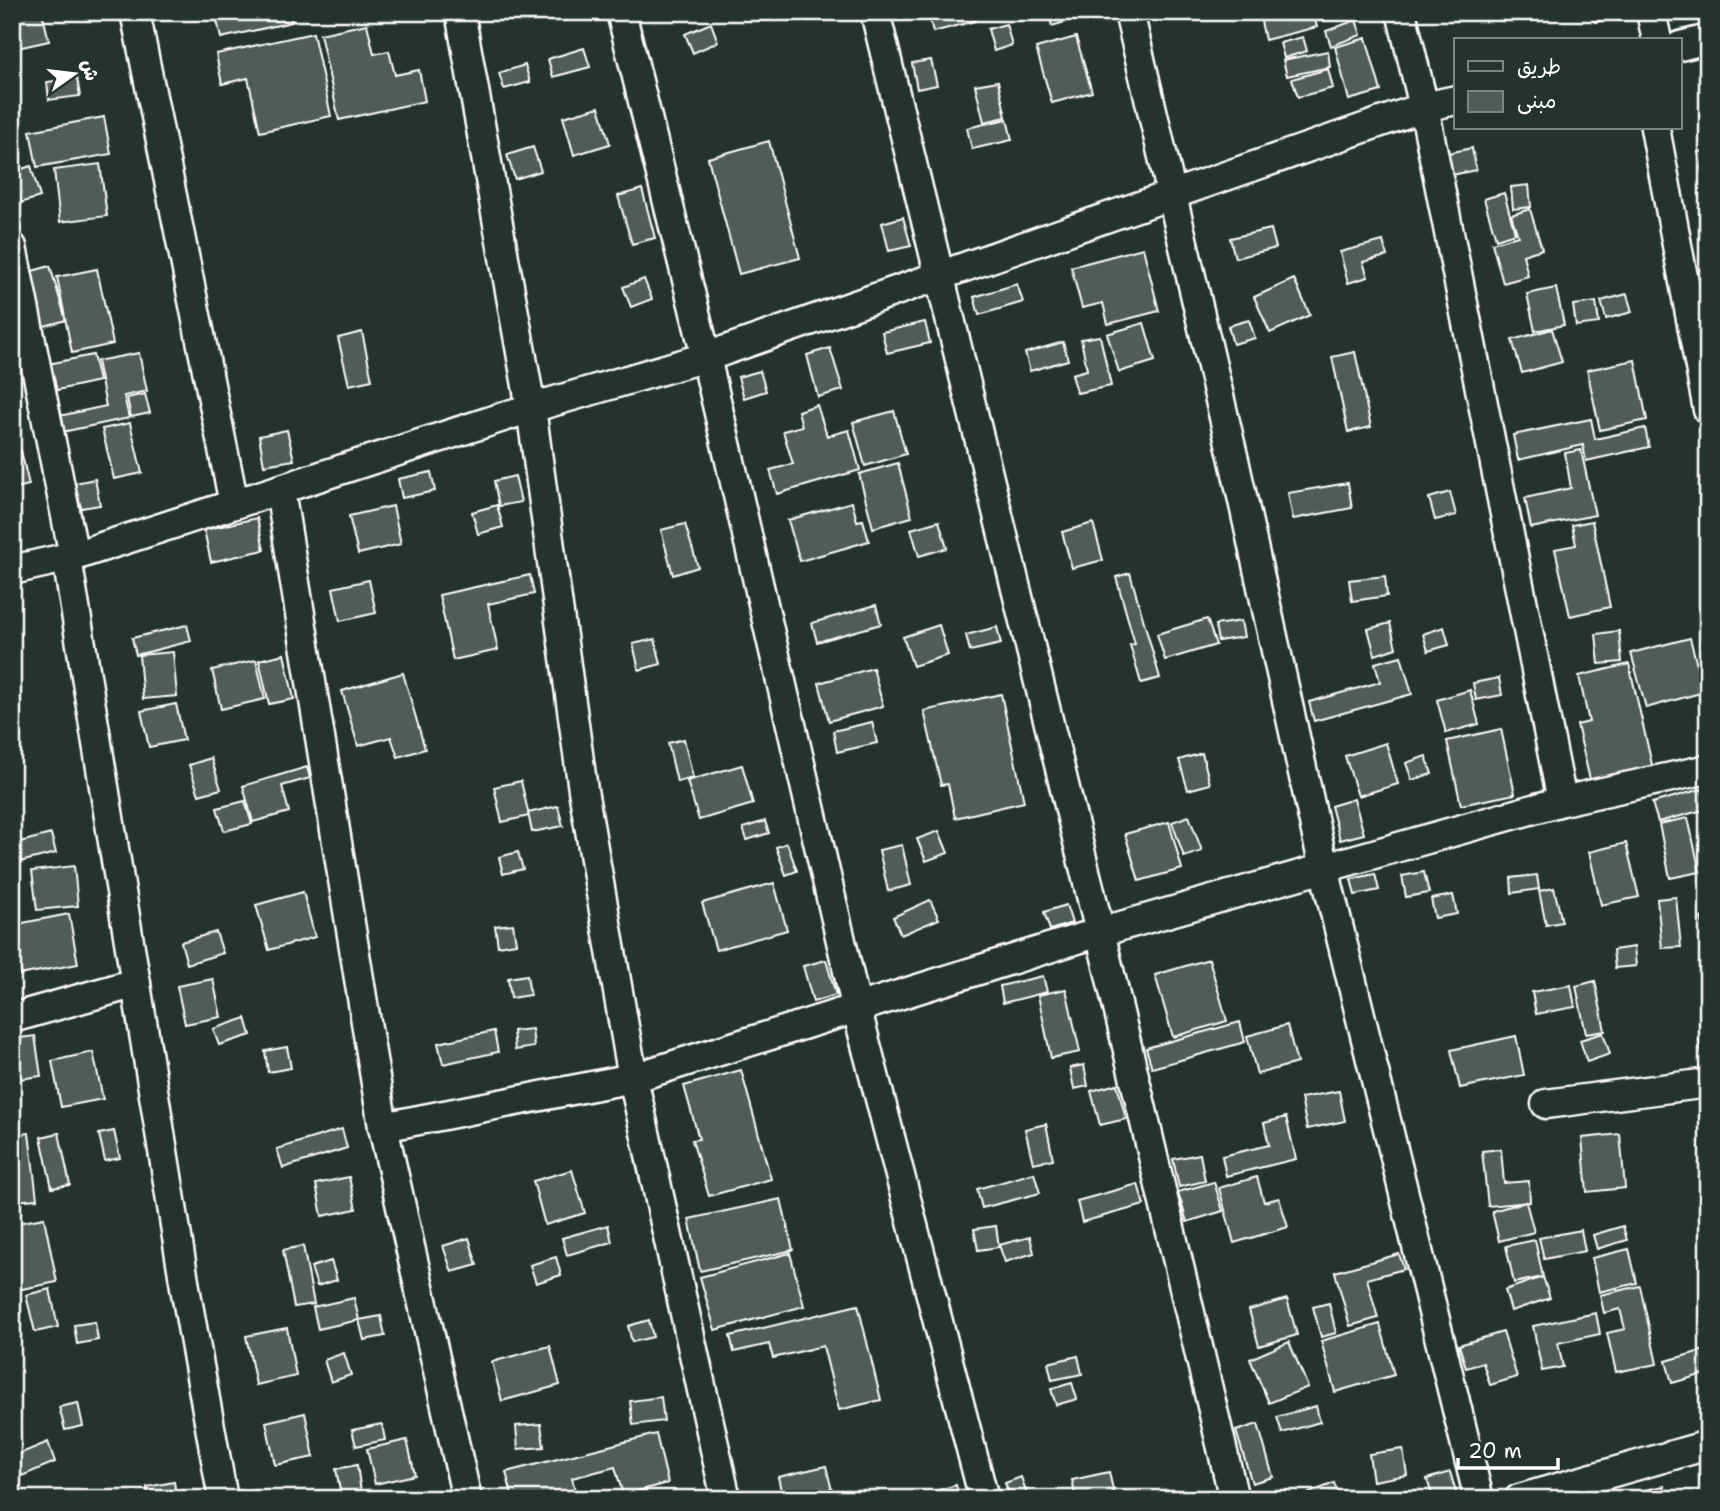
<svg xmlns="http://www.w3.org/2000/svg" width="1720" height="1511" font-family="'Shantell Sans','Playpen Sans Arabic',sans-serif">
	<rect width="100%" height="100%" fill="#26332d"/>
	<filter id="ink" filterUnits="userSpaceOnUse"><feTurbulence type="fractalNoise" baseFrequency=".0143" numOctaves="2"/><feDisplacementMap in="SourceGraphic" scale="14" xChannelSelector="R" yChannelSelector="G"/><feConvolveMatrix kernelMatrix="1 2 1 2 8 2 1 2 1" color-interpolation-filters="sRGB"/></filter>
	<g filter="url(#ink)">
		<g fill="#515c57" stroke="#fff" stroke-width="2">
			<path d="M12,12H42L49,41L13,49Z"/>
			<path d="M215,12H290L292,22L221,38Z"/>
			<path d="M928,12H972L975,21L933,32Z"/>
			<path d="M1048,12H1068L1071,20L1052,26Z"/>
			<path d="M1259,12H1313L1317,27L1265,40Z"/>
			<path d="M1593,12H1616L1617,17L1595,22Z"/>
			<path d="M1356,20L1361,35L1331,46L1326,31Z"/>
			<path d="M711,23L718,42L693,53L685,34Z"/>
			<path d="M367,24L374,54L389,51L395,75L419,70L425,101L339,120L320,34Z"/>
			<path d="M1006,24L1012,45L994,51L988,29Z"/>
			<path d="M313,33L331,116L260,132L248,78L222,84L216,54Z"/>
			<path d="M1076,37L1092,92L1052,103L1036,48Z"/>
			<path d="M1303,37L1307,51L1284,58L1280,43Z"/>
			<path d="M1366,38L1381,91L1349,100L1335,47Z"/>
			<path d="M584,48L590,67L553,77L548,59Z"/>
			<path d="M1328,51L1330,67L1287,76L1283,60Z"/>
			<path d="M931,60L937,85L917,89L912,63Z"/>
			<path d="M525,65L530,82L504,89L499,73Z"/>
			<path d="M1328,69L1333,88L1298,97L1292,79Z"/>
			<path d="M77,78L80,96L49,100L47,82Z"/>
			<path d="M998,81L1006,117L984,122L975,85Z"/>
			<path d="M599,107L610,144L574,155L563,117Z"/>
			<path d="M104,117L111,154L37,167L30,131Z"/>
			<path d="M1007,119L1012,140L972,149L967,128Z"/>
			<path d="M769,141L800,258L739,274L708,158Z"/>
			<path d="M533,147L541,171L515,179L507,155Z"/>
			<path d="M1472,148L1476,170L1452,175L1448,153Z"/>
			<path d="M1708,150V171L1702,172L1698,152Z"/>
			<path d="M100,164L107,216L60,222L54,170Z"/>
			<path d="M31,166L40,197L20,203L12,172Z"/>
			<path d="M1529,185L1531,207L1513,209L1511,187Z"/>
			<path d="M642,189L655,238L632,244L618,196Z"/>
			<path d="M1504,193L1515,233L1496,239L1484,199Z"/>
			<path d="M1530,209L1542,249L1523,255L1528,276L1503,283L1492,243L1518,236L1511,215Z"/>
			<path d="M903,217L911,246L889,251L882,223Z"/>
			<path d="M1271,229L1276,248L1235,258L1230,238Z"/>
			<path d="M1383,241L1387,256L1363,262L1368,277L1348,283L1340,252Z"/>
			<path d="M1143,248L1159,311L1108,324L1103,303L1082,308L1071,267Z"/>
			<path d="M50,266L66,320L41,327L25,273Z"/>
			<path d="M97,269L113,344L72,353L57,277Z"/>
			<path d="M644,279L652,299L631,307L623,287Z"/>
			<path d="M1294,279L1310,315L1270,333L1254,297Z"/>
			<path d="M1017,284L1023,302L979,315L974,297Z"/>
			<path d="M1556,288L1564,325L1535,331L1527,294Z"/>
			<path d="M1627,294L1632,312L1606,319L1601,301Z"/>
			<path d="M1596,302L1599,323L1576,326L1573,305Z"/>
			<path d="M1249,320L1255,338L1233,344L1228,326Z"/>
			<path d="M925,322L930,343L887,353L882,332Z"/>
			<path d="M1144,323L1155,361L1119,372L1107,334Z"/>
			<path d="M1552,329L1562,362L1522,373L1512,340Z"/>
			<path d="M362,332L372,380L349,385L338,338Z"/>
			<path d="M1100,336L1111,386L1077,393L1072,374L1087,370L1081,339Z"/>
			<path d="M1063,342L1068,360L1030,371L1025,353Z"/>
			<path d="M830,348L843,390L818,397L807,355Z"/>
			<path d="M1355,352L1371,427L1348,432L1332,357Z"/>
			<path d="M139,353L147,391L124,396L129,418L62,432L59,416L106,406L97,361Z"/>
			<path d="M93,355L99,381L53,391L48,364Z"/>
			<path d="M1635,360L1647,420L1600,430L1587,370Z"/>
			<path d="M760,371L766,391L744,398L738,377Z"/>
			<path d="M145,394L150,413L131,417L127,398Z"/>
			<path d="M817,405L827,436L849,430L860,470L777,494L770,470L793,464L783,431L802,426L798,411Z"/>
			<path d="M894,411L906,454L865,466L853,422Z"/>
			<path d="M1591,419L1595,439L1645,428L1649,447L1586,461L1583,445L1518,460L1513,435Z"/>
			<path d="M130,423L142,473L114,479L102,429Z"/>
			<path d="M287,430L294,460L264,465L259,436Z"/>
			<path d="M1581,450L1595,515L1531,528L1525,498L1571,488L1565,453Z"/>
			<path d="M21,451L29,485L12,489V453Z"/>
			<path d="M898,463L912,517L873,528L859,474Z"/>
			<path d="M431,472L435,491L402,498L398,479Z"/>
			<path d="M515,476L521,502L499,506L494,481Z"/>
			<path d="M95,479L100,505L81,508L75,483Z"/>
			<path d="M1348,483L1352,508L1293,519L1288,493Z"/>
			<path d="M1450,492L1456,515L1435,520L1429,498Z"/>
			<path d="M852,502L857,521L863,520L869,541L800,561L788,520Z"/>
			<path d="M497,505L503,527L478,534L472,512Z"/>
			<path d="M393,506L401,544L358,554L349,516Z"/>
			<path d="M257,518L264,550L211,562L204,530Z"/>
			<path d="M939,521L947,548L919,556L911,529Z"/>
			<path d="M1592,521L1610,607L1570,616L1555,549L1576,545L1572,525Z"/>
			<path d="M1093,523L1103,560L1072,568L1062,532Z"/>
			<path d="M685,524L698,567L673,575L661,530Z"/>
			<path d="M1130,573L1160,678L1141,683L1130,645L1135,644L1116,577Z"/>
			<path d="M530,575L534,594L488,604L498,650L453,660L439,595Z"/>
			<path d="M1385,576L1387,596L1352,601L1349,580Z"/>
			<path d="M369,580L376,613L340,621L333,588Z"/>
			<path d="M876,605L881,624L817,642L812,623Z"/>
			<path d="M1207,619L1216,645L1165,660L1157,634Z"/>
			<path d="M1241,621L1244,637L1218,641L1215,625Z"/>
			<path d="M1390,623L1396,648L1375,655L1368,629Z"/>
			<path d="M187,625L191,641L136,655L132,638Z"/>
			<path d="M939,625L948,655L913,666L903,637Z"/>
			<path d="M997,627L1001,644L970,651L966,635Z"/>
			<path d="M1444,627L1449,645L1428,651L1423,634Z"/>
			<path d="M1619,631L1622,662L1599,664L1596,634Z"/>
			<path d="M1690,638L1704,692L1646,708L1631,653Z"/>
			<path d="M655,639L661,664L639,670L633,644Z"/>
			<path d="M173,652L177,696L143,699L139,655Z"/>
			<path d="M284,654L294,699L269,704L259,660Z"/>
			<path d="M1401,656L1412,694L1314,721L1309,702L1380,682L1375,663Z"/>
			<path d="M256,660L265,699L221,709L212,670Z"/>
			<path d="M1629,664L1653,769L1591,784L1577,725L1589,722L1579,676Z"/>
			<path d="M873,668L883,706L829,721L819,683Z"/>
			<path d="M403,673L425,749L398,757L391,737L358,746L342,691Z"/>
			<path d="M1499,678L1502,695L1476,700L1473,683Z"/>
			<path d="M1470,690L1479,724L1446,733L1437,700Z"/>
			<path d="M1001,694L1024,802L955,818L948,784L941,785L924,711Z"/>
			<path d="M176,704L184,740L149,747L141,711Z"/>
			<path d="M872,722L877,743L837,752L833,731Z"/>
			<path d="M1501,729L1515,794L1461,805L1447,741Z"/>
			<path d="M684,739L693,778L677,782L668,743Z"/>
			<path d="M1386,743L1398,784L1358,796L1345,756Z"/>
			<path d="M1202,753L1210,784L1188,790L1179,760Z"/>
			<path d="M1426,756L1432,774L1412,780L1406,763Z"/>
			<path d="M211,758L221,789L199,795L189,765Z"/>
			<path d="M742,765L753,804L699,820L687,781Z"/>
			<path d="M307,767L310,778L282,786L289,812L253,822L243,786Z"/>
			<path d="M521,781L529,816L502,822L494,787Z"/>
			<path d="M1702,789L1707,809L1658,822L1652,803Z"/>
			<path d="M1354,799L1364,834L1340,840L1331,806Z"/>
			<path d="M245,801L252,824L224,831L217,808Z"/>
			<path d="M558,806L563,826L532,832L528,813Z"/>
			<path d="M1189,816L1202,851L1184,857L1172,822Z"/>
			<path d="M1688,818L1700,872L1670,878L1659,824Z"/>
			<path d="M765,821L769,833L747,840L743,828Z"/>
			<path d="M1169,822L1182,869L1139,881L1125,834Z"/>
			<path d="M939,831L948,853L926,861L917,839Z"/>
			<path d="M51,834L56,853L12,864V844Z"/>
			<path d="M787,843L797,871L786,875L776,847Z"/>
			<path d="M1626,843L1639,897L1601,905L1589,852Z"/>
			<path d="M902,845L911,885L888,891L879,850Z"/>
			<path d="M518,852L523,869L503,874L499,857Z"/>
			<path d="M74,866L78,906L37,910L32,871Z"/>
			<path d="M1424,872L1429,893L1406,897L1402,876Z"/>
			<path d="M1375,874L1379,890L1355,895L1351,879Z"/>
			<path d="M1537,875L1539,889L1512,893L1511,878Z"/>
			<path d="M774,883L787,930L716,950L702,903Z"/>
			<path d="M1554,888L1562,922L1546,925L1539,891Z"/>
			<path d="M303,892L315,937L269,950L256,905Z"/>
			<path d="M1453,895L1457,914L1435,918L1431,899Z"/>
			<path d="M1676,897L1681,947L1662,948L1657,899Z"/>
			<path d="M930,900L939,919L901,935L893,917Z"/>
			<path d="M1066,905L1072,923L1050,930L1044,912Z"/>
			<path d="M69,914L78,964L19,975L12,925Z"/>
			<path d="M1708,916V937H1706L1701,918Z"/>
			<path d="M513,924L516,943L498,946L495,926Z"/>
			<path d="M216,932L223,953L187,964L181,942Z"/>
			<path d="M1634,947L1636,966L1615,968L1613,950Z"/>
			<path d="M1209,959L1227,1021L1173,1037L1155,975Z"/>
			<path d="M826,960L836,995L813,1002L803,966Z"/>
			<path d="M527,975L530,995L511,998L508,978Z"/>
			<path d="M1043,976L1047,992L1003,1003L1000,986Z"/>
			<path d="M213,979L221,1017L185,1024L177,986Z"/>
			<path d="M1595,981L1605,1031L1586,1034L1576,986Z"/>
			<path d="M1571,985L1575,1007L1536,1014L1532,992Z"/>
			<path d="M1066,989L1080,1052L1051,1058L1038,995Z"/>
			<path d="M246,1018L251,1035L219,1045L213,1029Z"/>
			<path d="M1240,1022L1245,1042L1152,1068L1146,1048Z"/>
			<path d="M1287,1025L1297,1063L1257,1074L1247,1036Z"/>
			<path d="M532,1029L534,1047L515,1050L513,1031Z"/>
			<path d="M494,1031L498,1052L443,1064L438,1043Z"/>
			<path d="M1603,1033L1610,1054L1587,1062L1580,1040Z"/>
			<path d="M35,1036L41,1076L12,1080V1039Z"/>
			<path d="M1516,1036L1524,1075L1460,1088L1451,1050Z"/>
			<path d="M1708,1038V1075H1706L1699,1040Z"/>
			<path d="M287,1047L291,1068L268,1072L265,1051Z"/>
			<path d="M93,1052L103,1099L61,1107L52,1061Z"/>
			<path d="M1084,1065L1088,1086L1074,1089L1070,1068Z"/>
			<path d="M741,1070L771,1179L709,1196L692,1140L699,1139L684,1086Z"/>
			<path d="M1117,1084L1126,1119L1100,1125L1091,1091Z"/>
			<path d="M1339,1091L1345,1121L1307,1129L1301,1098Z"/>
			<path d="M12,1111H15L19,1130L12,1131Z"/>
			<path d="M1286,1117L1296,1159L1226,1176L1222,1156L1269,1145L1264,1123Z"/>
			<path d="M1046,1124L1053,1159L1033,1163L1025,1129Z"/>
			<path d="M342,1129L347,1148L283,1168L277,1149Z"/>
			<path d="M114,1131L120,1158L105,1161L99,1134Z"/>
			<path d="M29,1133L37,1199L12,1201V1135Z"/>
			<path d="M59,1133L70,1185L52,1188L41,1137Z"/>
			<path d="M1620,1134L1625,1188L1587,1192L1582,1138Z"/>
			<path d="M1501,1149L1504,1183L1529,1181L1530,1202L1488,1206L1482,1151Z"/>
			<path d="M1200,1154L1205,1181L1179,1187L1173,1159Z"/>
			<path d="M572,1170L585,1213L545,1225L533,1181Z"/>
			<path d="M1034,1173L1040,1193L982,1208L977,1189Z"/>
			<path d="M349,1177L356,1209L322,1216L316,1184Z"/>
			<path d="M1257,1177L1264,1202L1279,1198L1288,1227L1234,1243L1219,1188Z"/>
			<path d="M1214,1182L1223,1211L1187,1222L1178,1192Z"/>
			<path d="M1138,1184L1144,1205L1082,1222L1077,1201Z"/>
			<path d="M781,1199L793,1250L700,1271L689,1219Z"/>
			<path d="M1526,1202L1534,1232L1499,1241L1492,1211Z"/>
			<path d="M44,1218L57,1282L12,1291V1224Z"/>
			<path d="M608,1225L612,1242L567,1255L562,1238Z"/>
			<path d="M996,1226L999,1247L978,1250L974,1229Z"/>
			<path d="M1623,1226L1627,1240L1597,1249L1593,1235Z"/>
			<path d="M1581,1230L1585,1251L1544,1259L1539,1238Z"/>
			<path d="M1030,1237L1034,1253L1005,1262L999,1245Z"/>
			<path d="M469,1238L477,1265L452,1272L443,1246Z"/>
			<path d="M1535,1240L1543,1277L1514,1283L1506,1246Z"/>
			<path d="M303,1246L314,1304L294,1307L283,1250Z"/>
			<path d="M1629,1249L1637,1283L1599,1292L1592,1258Z"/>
			<path d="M790,1253L804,1306L715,1330L700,1277Z"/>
			<path d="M1399,1254L1404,1269L1367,1279L1378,1318L1350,1326L1335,1272Z"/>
			<path d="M556,1257L561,1275L536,1283L530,1265Z"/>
			<path d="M331,1261L337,1280L317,1286L311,1267Z"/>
			<path d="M1543,1277L1550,1298L1511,1311L1505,1290Z"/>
			<path d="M1640,1286L1657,1364L1616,1372L1607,1333L1625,1329L1620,1309L1604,1313L1600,1295Z"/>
			<path d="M50,1289L58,1327L35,1332L26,1295Z"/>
			<path d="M354,1298L359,1320L318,1329L313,1307Z"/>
			<path d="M1287,1299L1297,1335L1259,1346L1249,1310Z"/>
			<path d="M1329,1303L1336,1333L1321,1337L1313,1307Z"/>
			<path d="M858,1305L881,1400L839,1410L823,1346L773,1358L769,1344L734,1352L730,1336Z"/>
			<path d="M1596,1313L1600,1334L1558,1343L1563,1367L1542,1371L1533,1326Z"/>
			<path d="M381,1316L385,1336L364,1340L359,1320Z"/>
			<path d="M649,1320L653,1337L632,1342L628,1326Z"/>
			<path d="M95,1322L98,1340L77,1344L74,1325Z"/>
			<path d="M1380,1324L1394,1375L1335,1392L1321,1341Z"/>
			<path d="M287,1328L296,1376L256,1385L246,1336Z"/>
			<path d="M1503,1332L1517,1377L1490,1385L1483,1363L1466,1368L1459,1345Z"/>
			<path d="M1289,1342L1308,1387L1269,1403L1250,1359Z"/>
			<path d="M550,1346L560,1385L502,1401L492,1362Z"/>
			<path d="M1708,1349V1373L1672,1383L1666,1361Z"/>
			<path d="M344,1353L351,1375L331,1382L324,1360Z"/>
			<path d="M1078,1356L1082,1374L1052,1380L1048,1363Z"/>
			<path d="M1072,1383L1077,1399L1056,1405L1051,1389Z"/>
			<path d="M661,1397L664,1421L633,1425L630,1401Z"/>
			<path d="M78,1403L83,1426L65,1430L59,1407Z"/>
			<path d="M1316,1406L1320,1422L1282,1433L1277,1417Z"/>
			<path d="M305,1413L314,1457L275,1465L266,1422Z"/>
			<path d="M382,1424L385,1440L356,1446L352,1430Z"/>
			<path d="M541,1424L544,1447L518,1449L516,1426Z"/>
			<path d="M1258,1424L1273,1477L1252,1483L1236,1431Z"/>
			<path d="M656,1434L668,1483L623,1495L615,1467L572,1478L577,1499H534L533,1496L513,1499L506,1472Z"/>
			<path d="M407,1440L415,1475L375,1484L367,1449Z"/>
			<path d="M48,1442L55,1462L22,1476L14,1456Z"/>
			<path d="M1403,1449L1407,1475L1373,1481L1369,1454Z"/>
			<path d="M357,1465L361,1492L341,1496L336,1469Z"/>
			<path d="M826,1466L834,1499H783L778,1477Z"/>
			<path d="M1109,1472L1115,1499H1076L1072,1480Z"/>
			<path d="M1450,1472L1458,1499H1433L1427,1479Z"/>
			<path d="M1021,1477L1029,1499H1011L1005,1483Z"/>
			<path d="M174,1482L176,1494L149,1499L147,1487Z"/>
			<path d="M1334,1483L1340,1499H1311L1309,1493Z"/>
			<path d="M956,1485L960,1499H935L933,1492Z"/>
			<path d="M1664,1486L1666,1499H1622V1495Z"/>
		</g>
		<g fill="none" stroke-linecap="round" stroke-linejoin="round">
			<g stroke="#fff" stroke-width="33">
				<g id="minor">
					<path d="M135,12L234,504"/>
					<path d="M460,12L531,408L583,790L633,1078L726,1499"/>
					<path d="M621,12L706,357L857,1010L984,1499"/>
					<path d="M875,12L1100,932L1234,1499"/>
					<path d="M1129,12L1234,460L1324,868L1479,1499"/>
					<path d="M1401,12L1424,107L1562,801"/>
					<path d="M1651,12L1657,40"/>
					<path d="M1680,46L1708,39"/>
					<path d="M1655,128L1708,410"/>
					<path d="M12,247L74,556"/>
					<path d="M280,490L383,1127L467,1499"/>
					<path d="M67,558L186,1293L223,1499"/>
					<path d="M12,570L74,556L531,408L706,357L1424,107L1456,100"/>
					<path d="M12,1018L136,983"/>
					<path d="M1546,1104L1708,1083"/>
					<path d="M383,1127L633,1078L1100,932L1324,868L1562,801L1708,769"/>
					<path d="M1519,1499L1708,1445"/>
				</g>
			</g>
			<use href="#minor" stroke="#26332d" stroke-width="28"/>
		</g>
	</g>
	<rect width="1720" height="1511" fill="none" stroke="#26332d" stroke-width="42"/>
	<rect x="21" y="21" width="1678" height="1469" fill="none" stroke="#fff" stroke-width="2.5" filter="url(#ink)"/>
	<rect x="1454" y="38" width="228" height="91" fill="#26332d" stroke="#7d8581" stroke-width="2"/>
	<rect x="1468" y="61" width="35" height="10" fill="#26332d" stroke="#7d8581" stroke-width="2"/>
	<text x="1517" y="74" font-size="21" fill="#ffffff">طريق</text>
	<rect x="1468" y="91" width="35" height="21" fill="#515c57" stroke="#7d8581" stroke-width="2"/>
	<text x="1517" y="108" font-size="21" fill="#ffffff">مبنى</text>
	<g transform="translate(74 74) rotate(76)" stroke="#26332d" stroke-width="5" paint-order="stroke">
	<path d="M0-5L12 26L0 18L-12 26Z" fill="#ffffff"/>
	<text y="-10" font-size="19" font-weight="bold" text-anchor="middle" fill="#ffffff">ش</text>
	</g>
	<path d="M1458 1458v10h100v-10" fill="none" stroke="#ffffff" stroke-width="3.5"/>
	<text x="1468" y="1458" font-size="21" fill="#ffffff" stroke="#26332d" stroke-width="5" paint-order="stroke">20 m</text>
</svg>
